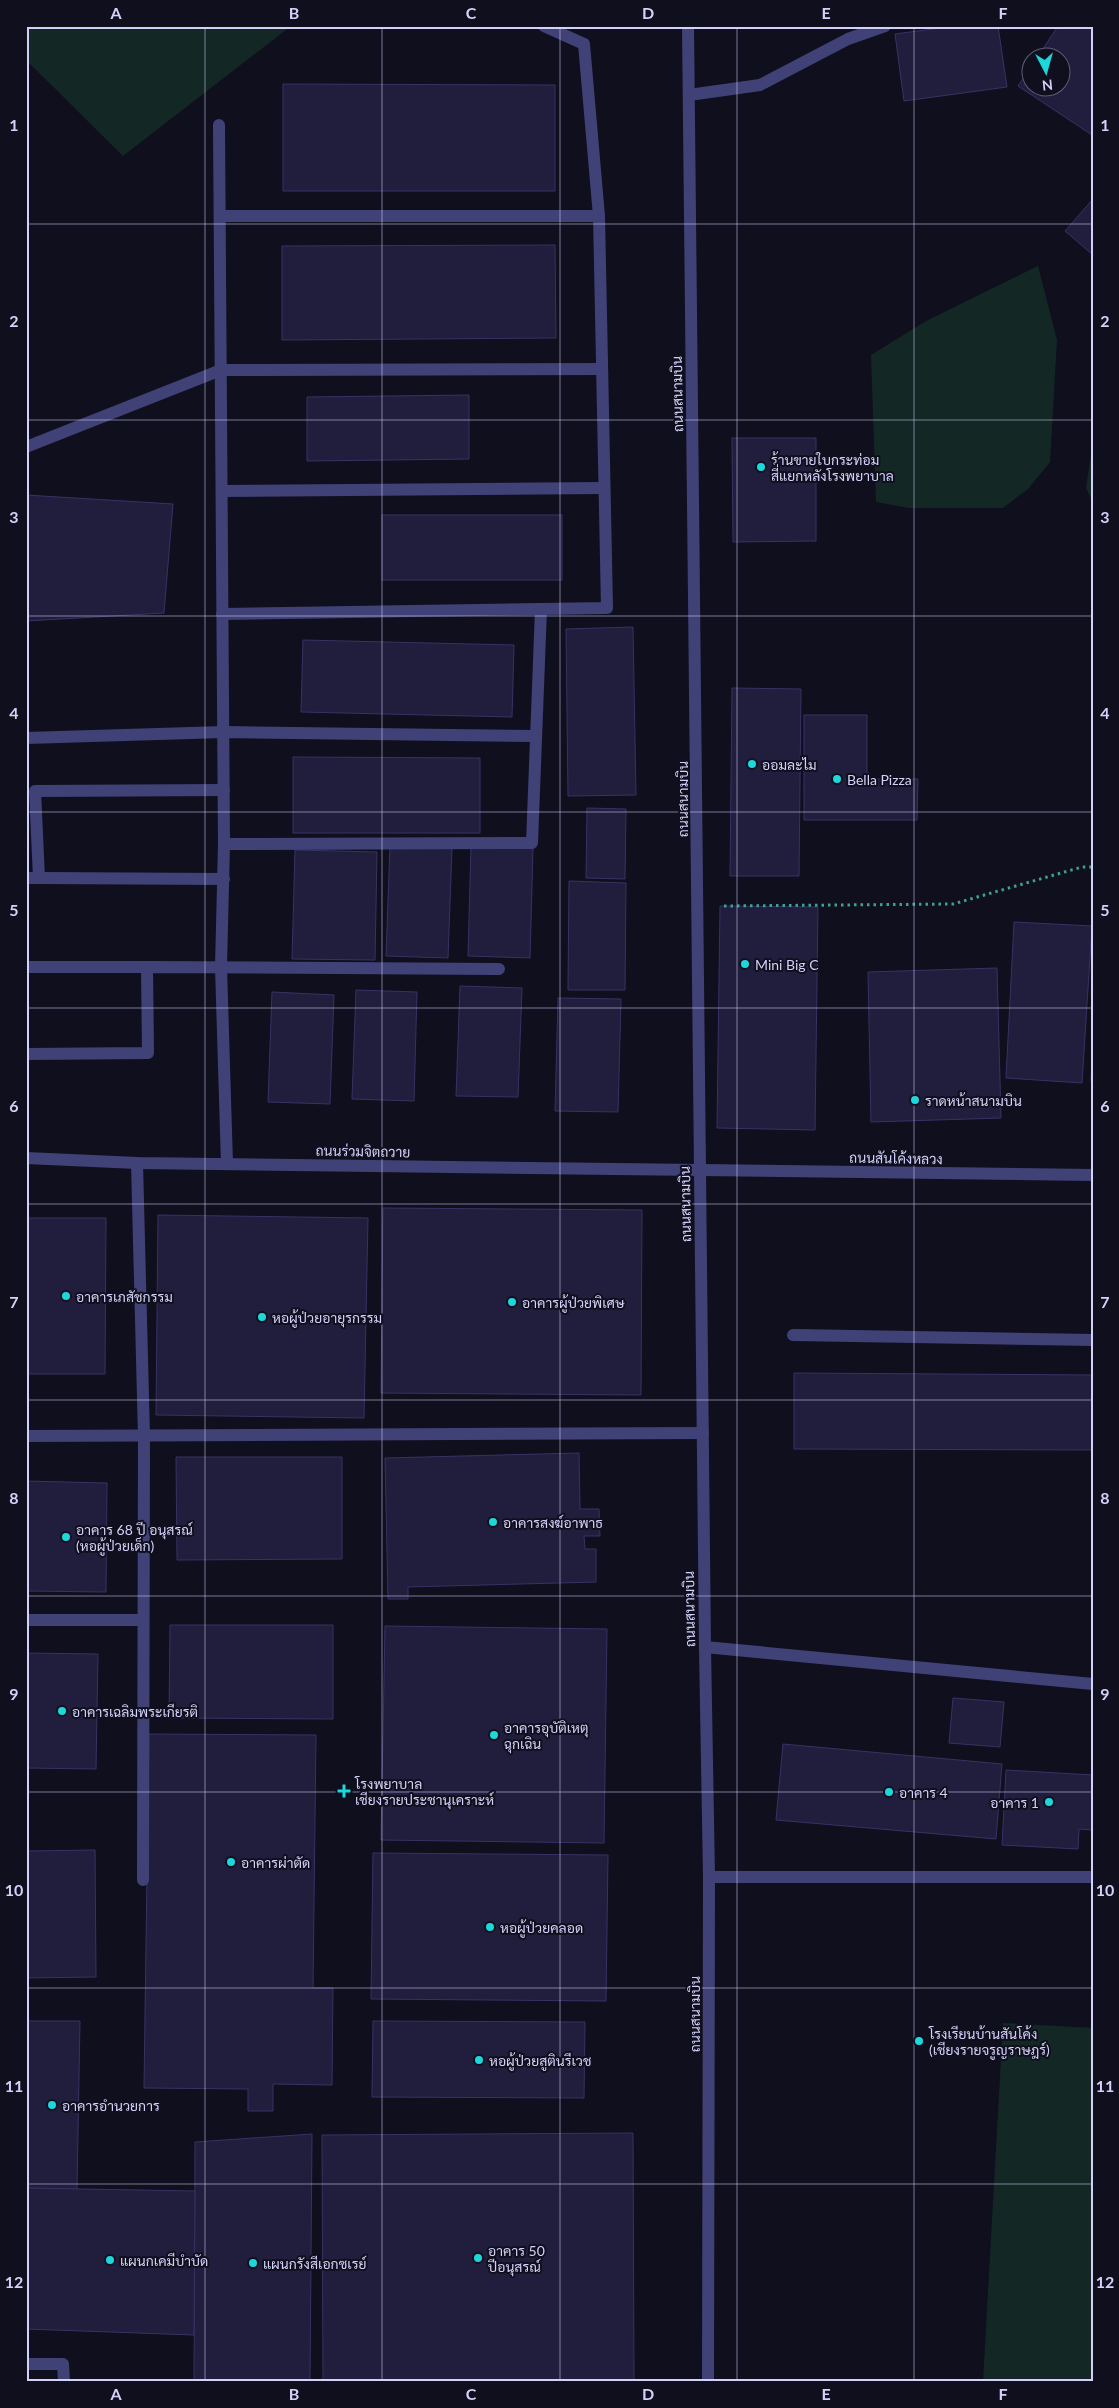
<svg xmlns="http://www.w3.org/2000/svg" width="1119" height="2408" font-family="Lato,Sarabun,sans-serif">
	<rect width="100%" height="100%" fill="#100f1e"/>
	<g fill="#132725">
		<path d="M26,26H291L123,156L26,60Z"/>
		<path d="M1038,266L1057,340L1050,462L1028,489L1003,508H909L876,502L871,355L926,321Z"/>
		<path d="M1093,442V503L1086,488Z"/>
		<path d="M1003,2023L1093,2028V2382H983Z"/>
	</g>
	<g fill="#211d3c" stroke="#383265">
		<path d="M956,26H998L1007,87L904,101L895,34Z"/>
		<path d="M1058,26H1093L1092,135L1018,86L1032,66V88H1062V58H1037Z"/>
		<path d="M283,84L555,85V191H283Z"/>
		<path d="M1093,199V255L1065,231Z"/>
		<path d="M555,245L556,338L282,340V246Z"/>
		<path d="M469,395V459L307,461V397Z"/>
		<path d="M732,438H816V541L733,542Z"/>
		<path d="M26,495L173,504L164,613L26,621Z"/>
		<rect x="382" y="515" width="180" height="65"/>
		<path d="M633,627L636,795L568,796L566,629Z"/>
		<path d="M303,640L514,645L512,717L301,712Z"/>
		<path d="M732,688L801,689L799,876H730Z"/>
		<path d="M804,715H867V779H918L917,820H804Z"/>
		<path d="M293,757L480,758V833H293Z"/>
		<path d="M587,808L626,809L625,879L586,878Z"/>
		<path d="M390,846L452,848L448,958L386,956Z"/>
		<path d="M471,846L533,848L530,958L468,956Z"/>
		<path d="M295,850L377,852L375,960L292,959Z"/>
		<path d="M569,881L626,883L625,990H568Z"/>
		<path d="M720,906L818,907L815,1130L717,1128Z"/>
		<path d="M1014,922L1092,926L1082,1083L1006,1078Z"/>
		<path d="M997,968L1001,1118L871,1122L868,972Z"/>
		<path d="M460,986L522,988L518,1097L456,1096Z"/>
		<path d="M356,990L417,992L414,1101L352,1099Z"/>
		<path d="M272,992L334,995L330,1104L268,1102Z"/>
		<path d="M558,998L621,999L618,1112L555,1111Z"/>
		<path d="M1093,1047V1081H1091Z"/>
		<path d="M383,1208L642,1210L641,1395L381,1393Z"/>
		<path d="M158,1215L368,1218L364,1418L156,1415Z"/>
		<path d="M26,1218H106L105,1374H26Z"/>
		<path d="M794,1373L1093,1375V1450L794,1449Z"/>
		<path d="M579,1453L580,1509H599L600,1536H584L585,1549H596V1582L408,1587V1599H388L385,1458Z"/>
		<path d="M176,1457H342V1559L177,1560Z"/>
		<path d="M26,1481L107,1483L106,1592L26,1591Z"/>
		<path d="M170,1625H333V1719L169,1718Z"/>
		<path d="M385,1626L607,1629L604,1843L381,1840Z"/>
		<path d="M26,1653L98,1654L96,1769L26,1768Z"/>
		<path d="M953,1698L1004,1702L1000,1747L949,1743Z"/>
		<path d="M149,1734L316,1735L313,1988H333L332,2085L273,2084V2111H248V2089L144,2088Z"/>
		<path d="M783,1744L1002,1764L996,1839L776,1820Z"/>
		<path d="M1006,1770L1093,1775V1830L1079,1829L1078,1849L1002,1845Z"/>
		<path d="M95,1850L96,1977L26,1978V1851Z"/>
		<path d="M373,1853L608,1855L606,2001L371,1999Z"/>
		<path d="M26,2021H80L77,2189L26,2188Z"/>
		<path d="M373,2021L585,2022L584,2098L372,2097Z"/>
		<path d="M633,2133L634,2382H323L322,2135Z"/>
		<path d="M312,2134L310,2382H194L195,2142Z"/>
		<path d="M26,2188L195,2191L194,2335L26,2329Z"/>
	</g>
	<g fill="none" stroke-linecap="round" stroke-linejoin="round">
		<path stroke="#3ca294" stroke-width="3" stroke-dasharray="2.5 4" stroke-linecap="butt" d="M724,906L953,904L1082,867H1093"/>
		<g stroke="#404277" stroke-width="12">
			<path d="M688,26L705,1647L709,1877L708,2382"/>
			<path d="M689,95L760,85L848,39L885,26"/>
			<path d="M219,125L224,844L221,967L227,1164"/>
			<path d="M220,216H599"/>
			<path d="M26,447L221,370L602,369"/>
			<path d="M222,491L604,488"/>
			<path d="M222,614L607,608L599,216L584,44L544,26"/>
			<path d="M26,738L224,732L536,736"/>
			<path d="M224,844L532,843L541,609"/>
			<path d="M26,878H39L35,791L224,790"/>
			<path d="M39,878L224,879"/>
			<path d="M26,967H147"/>
			<path d="M26,1054L148,1053L147,967L499,969"/>
			<path d="M26,1158L137,1163L1093,1175"/>
			<path d="M137,1163L144,1436L143,1880"/>
			<path d="M793,1335L1093,1340"/>
			<path d="M26,1436L703,1433"/>
			<path d="M26,1620H143"/>
			<path d="M705,1647L1093,1684"/>
			<path d="M709,1877H1093"/>
			<path d="M26,2364H63L64,2382"/>
		</g>
	</g>
	<path fill="none" stroke="#d3d1f9" stroke-width="1" stroke-opacity="0.55" d="M205,26V2382M382,26V2382M560,26V2382M737,26V2382M914,26V2382M26,224H1093M26,420H1093M26,616H1093M26,812H1093M26,1008H1093M26,1204H1093M26,1400H1093M26,1596H1093M26,1792H1093M26,1988H1093M26,2184H1093"/>
	<g fill="#1cd7db" stroke="#100f1e" stroke-width="2">
		<circle cx="761" cy="467" r="5"/>
		<circle cx="752" cy="764" r="5"/>
		<circle cx="837" cy="779" r="5"/>
		<circle cx="745" cy="964" r="5"/>
		<circle cx="915" cy="1100" r="5"/>
		<circle cx="66" cy="1296" r="5"/>
		<circle cx="512" cy="1302" r="5"/>
		<circle cx="262" cy="1317" r="5"/>
		<circle cx="493" cy="1522" r="5"/>
		<circle cx="66" cy="1537" r="5"/>
		<circle cx="62" cy="1711" r="5"/>
		<circle cx="494" cy="1735" r="5"/>
		<path d="M341.5 1783.5h5v5h5v5h-5v5h-5v-5h-5v-5h5z"/>
		<circle cx="889" cy="1792" r="5"/>
		<circle cx="1049" cy="1802" r="5"/>
		<circle cx="231" cy="1862" r="5"/>
		<circle cx="490" cy="1927" r="5"/>
		<circle cx="919" cy="2041" r="5"/>
		<circle cx="479" cy="2060" r="5"/>
		<circle cx="52" cy="2105" r="5"/>
		<circle cx="478" cy="2258" r="5"/>
		<circle cx="110" cy="2260" r="5"/>
		<circle cx="253" cy="2263" r="5"/>
	</g>
	<g text-anchor="middle" dominant-baseline="central" stroke-width="4" stroke-linejoin="round" paint-order="stroke">
		<g font-size="14" fill="#d3d1f9" stroke="#100f1e">
			<text transform="translate(677 394) rotate(-91)">ถนนสนามบิน</text>
			<text transform="translate(682 799) rotate(-90)">ถนนสนามบิน</text>
			<text transform="translate(363 1151) rotate(1)">ถนนร่วมจิตถวาย</text>
			<text transform="translate(896 1158) rotate(1)">ถนนสันโค้งหลวง</text>
			<text transform="translate(685 1204) rotate(-91)">ถนนสนามบิน</text>
			<text transform="translate(689 1609) rotate(-91)">ถนนสนามบิน</text>
			<text transform="translate(694 2014) rotate(-90)">ถนนสนามบิน</text>
		</g>
		<g font-size="14" fill="#d3d1f9" stroke="#100f1e" text-anchor="start">
			<text x="771" y="459">ร้านขายใบกระท่อม<tspan x="771" dy="16">สี่แยกหลังโรงพยาบาล</tspan></text>
			<text x="762" y="764">ออมละไม</text>
			<text x="847" y="779">Bella Pizza</text>
			<text x="755" y="964">Mini Big C</text>
			<text x="925" y="1100">ราดหน้าสนามบิน</text>
			<text x="76" y="1296">อาคารเภสัชกรรม</text>
			<text x="522" y="1302">อาคารผู้ป่วยพิเศษ</text>
			<text x="272" y="1317">หอผู้ป่วยอายุรกรรม</text>
			<text x="503" y="1522">อาคารสงฆ์อาพาธ</text>
			<text x="76" y="1529">อาคาร 68 ปี อนุสรณ์<tspan x="76" dy="16">(หอผู้ป่วยเด็ก)</tspan></text>
			<text x="72" y="1711">อาคารเฉลิมพระเกียรติ</text>
			<text x="504" y="1727">อาคารอุบัติเหตุ<tspan x="504" dy="16">ฉุกเฉิน</tspan></text>
			<text x="355" y="1783">โรงพยาบาล<tspan x="355" dy="16">เชียงรายประชานุเคราะห์</tspan></text>
			<text x="899" y="1792">อาคาร 4</text>
			<text x="1039" y="1802" text-anchor="end">อาคาร 1</text>
			<text x="241" y="1862">อาคารผ่าตัด</text>
			<text x="500" y="1927">หอผู้ป่วยคลอด</text>
			<text x="929" y="2033">โรงเรียนบ้านสันโค้ง<tspan x="929" dy="16">(เชียงรายจรูญราษฎร์)</tspan></text>
			<text x="489" y="2060">หอผู้ป่วยสูตินรีเวช</text>
			<text x="62" y="2105">อาคารอำนวยการ</text>
			<text x="488" y="2250">อาคาร 50<tspan x="488" dy="16">ปีอนุสรณ์</tspan></text>
			<text x="120" y="2260">แผนกเคมีบำบัด</text>
			<text x="263" y="2263">แผนกรังสีเอกซเรย์</text>
		</g>
	</g>
	<rect width="1119" height="2408" fill="none" stroke="#100f1e" stroke-width="55"/>
	<g transform="translate(1046 72) rotate(174)"><circle r="24" fill="#100f1e" stroke="#5e5d76"/>
	<path d="M0-4L9 19L0 12L-9 19Z" fill="#1cd7db"/>
	<text y="-8" font-size="14" font-weight="bold" text-anchor="middle" fill="#d3d1f9">N</text>
	</g>
	<rect x="28" y="28" width="1064" height="2352" fill="none" stroke="#d3d1f9" stroke-width="2"/>
	<g font-size="16" text-anchor="middle" font-weight="bold" fill="#d3d1f9">
		<text x="116" y="19">A</text>
		<text x="294" y="19">B</text>
		<text x="471" y="19">C</text>
		<text x="648" y="19">D</text>
		<text x="826" y="19">E</text>
		<text x="1003" y="19">F</text>
		<text x="14" y="131">1</text>
		<text x="1105" y="131">1</text>
		<text x="14" y="327">2</text>
		<text x="1105" y="327">2</text>
		<text x="14" y="523">3</text>
		<text x="1105" y="523">3</text>
		<text x="14" y="719">4</text>
		<text x="1105" y="719">4</text>
		<text x="14" y="916">5</text>
		<text x="1105" y="916">5</text>
		<text x="14" y="1112">6</text>
		<text x="1105" y="1112">6</text>
		<text x="14" y="1308">7</text>
		<text x="1105" y="1308">7</text>
		<text x="14" y="1504">8</text>
		<text x="1105" y="1504">8</text>
		<text x="14" y="1700">9</text>
		<text x="1105" y="1700">9</text>
		<text x="14" y="1896">10</text>
		<text x="1105" y="1896">10</text>
		<text x="14" y="2092">11</text>
		<text x="1105" y="2092">11</text>
		<text x="14" y="2288">12</text>
		<text x="1105" y="2288">12</text>
		<text x="116" y="2400">A</text>
		<text x="294" y="2400">B</text>
		<text x="471" y="2400">C</text>
		<text x="648" y="2400">D</text>
		<text x="826" y="2400">E</text>
		<text x="1003" y="2400">F</text>
	</g>
</svg>
